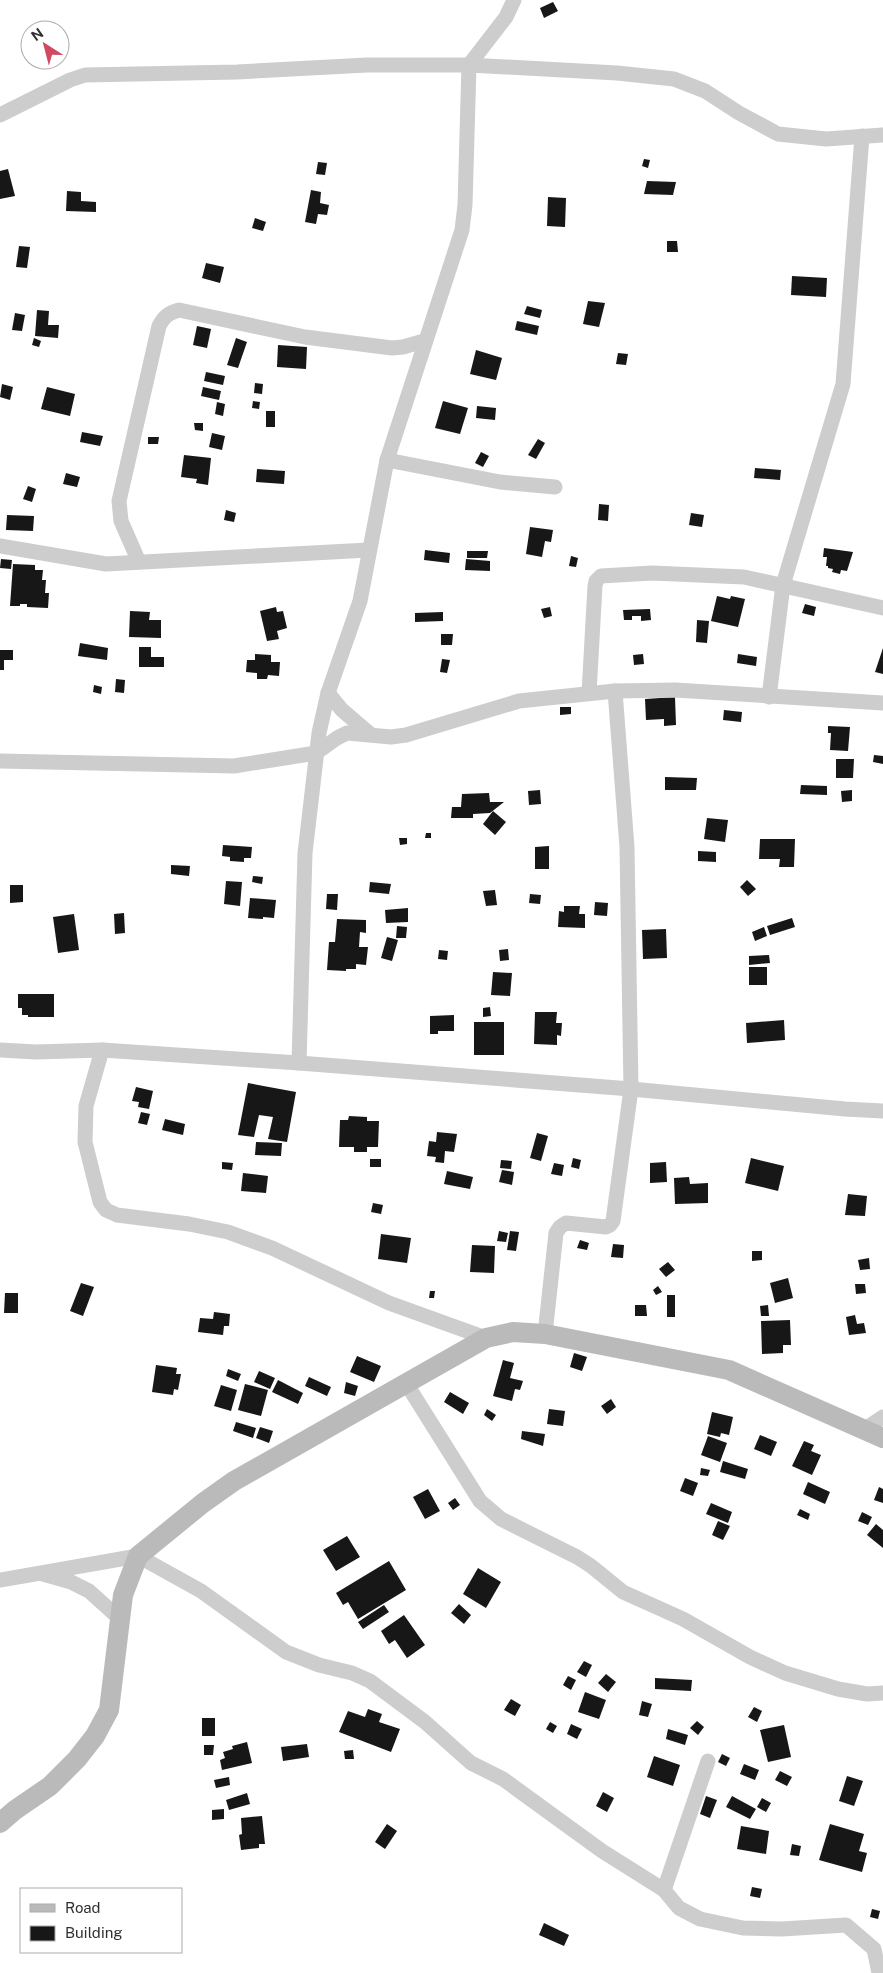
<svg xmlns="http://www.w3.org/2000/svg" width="883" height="1973" font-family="'Public Sans',sans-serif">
	<rect width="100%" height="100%" fill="#fff"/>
	<g fill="#171717">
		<path d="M553,2L558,11L544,18L540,8Z"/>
		<path d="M644,159L650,160L648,168L642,166Z"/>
		<path d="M318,162L327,163L325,175L316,174Z"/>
		<path d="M8,169L15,196L0,199V171Z"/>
		<path d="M647,181L676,182L673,195L644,194Z"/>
		<path d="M311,190L321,192L320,203L329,205L327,215L318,214L316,224L305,222Z"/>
		<path d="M67,191L81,192V201L96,202V212L66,211Z"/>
		<path d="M548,197L566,198L565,227L547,226Z"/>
		<path d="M255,218L266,222L263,231L252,228Z"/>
		<path d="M667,241H677L678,252H667Z"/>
		<path d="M19,246L30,247L27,268L16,267Z"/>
		<path d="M206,263L224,267L220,283L202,278Z"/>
		<path d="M792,276L827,278L826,297L791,295Z"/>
		<path d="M588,301L605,303L599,327L583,324Z"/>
		<path d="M527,306L542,310L540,318L524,314Z"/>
		<path d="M37,310L49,311L48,325H59L58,338L35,336Z"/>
		<path d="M15,313L25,315L22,331L12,330Z"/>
		<path d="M517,321L539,326L537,335L515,330Z"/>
		<path d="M197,326L211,329L207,348L193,345Z"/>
		<path d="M34,338L41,341L39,347L32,345Z"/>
		<path d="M236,338L247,342L238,368L227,365Z"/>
		<path d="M278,345L307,347L306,369L277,367Z"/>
		<path d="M476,350L502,358L496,380L470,374Z"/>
		<path d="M618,353L628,354L626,365L616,364Z"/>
		<path d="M206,372L225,376L223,385L204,381Z"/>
		<path d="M255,383L263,384L262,394L254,393Z"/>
		<path d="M2,384L13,387L10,400L0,397Z"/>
		<path d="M47,387L75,394L70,416L41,409Z"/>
		<path d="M203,387L221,391L219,400L201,396Z"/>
		<path d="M253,401L260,402L259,409L252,408Z"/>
		<path d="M443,401L468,408L460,434L435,428Z"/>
		<path d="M217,402L225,404L223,416L215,414Z"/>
		<path d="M477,406L496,408L495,420L476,418Z"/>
		<rect x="266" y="411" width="9" height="16"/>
		<path d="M194,423H203V431L195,430Z"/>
		<path d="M82,432L103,436L100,446L80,442Z"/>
		<path d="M212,433L225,436L222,450L209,447Z"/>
		<path d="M148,437H159L158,444H148Z"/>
		<path d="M538,439L545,443L536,459L528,455Z"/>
		<path d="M481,452L489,456L483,467L475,463Z"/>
		<path d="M184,455L211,458L208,485L196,483L197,479L181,477Z"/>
		<path d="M755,468L781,470L780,480L754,478Z"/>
		<path d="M257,469L285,471L284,484L256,482Z"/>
		<path d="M66,473L80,477L77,487L63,484Z"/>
		<path d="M28,486L36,489L32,502L23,499Z"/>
		<path d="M599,504L609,505L608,521L598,520Z"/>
		<path d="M226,510L236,513L234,522L224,520Z"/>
		<path d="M691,513L704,515L702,527L689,525Z"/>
		<path d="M7,515L34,516L33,531L6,530Z"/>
		<path d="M530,527L553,530L551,542L545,541L542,557L526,554Z"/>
		<path d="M824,548L853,552L847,571L841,570L840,574L832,572L833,569L828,568V566H826L827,557H823Z"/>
		<path d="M425,550L450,553L449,563L424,560Z"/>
		<path d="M467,551H488L487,558H467Z"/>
		<path d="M571,556L578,558L576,567L569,566Z"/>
		<path d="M1,559L12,560L11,569L0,568Z"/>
		<path d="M466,559L490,561V571L465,570Z"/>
		<path d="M13,564L35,565V570H43L42,580H46L45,593H49L48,608L27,607V604H20V606H10Z"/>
		<path d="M717,596L730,599L731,596L745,599L738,627L711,621Z"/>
		<path d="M805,604L816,607L814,616L802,613Z"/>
		<path d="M276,607L277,612L283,611L287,628L277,631L279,639L267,641L260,611Z"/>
		<path d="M550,607L552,616L544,618L541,609Z"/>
		<path d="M650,609L651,620L641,621V616H632V620H624L623,610Z"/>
		<path d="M130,611L150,612L149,620H161V638L129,637Z"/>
		<path d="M443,612V621L415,622V613Z"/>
		<path d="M697,620L709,621L707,643L696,642Z"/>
		<path d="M441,634H453L452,645H441Z"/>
		<path d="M80,643L108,648L107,660L78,656Z"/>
		<path d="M139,647H151V657H164V667H139Z"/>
		<path d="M883,648V674L875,672Z"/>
		<path d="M0,650H13V660H4V670H0Z"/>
		<path d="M255,654L271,655V662H280L279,676L268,675L267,679H257V673L246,672L247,660H255Z"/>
		<path d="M643,654L644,664L634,665L633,655Z"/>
		<path d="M738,654L757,657L756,666L737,663Z"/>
		<path d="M442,659L450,660L447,673L440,672Z"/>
		<path d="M116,679L125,680L124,693L115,692Z"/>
		<path d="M94,685L102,687L101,694L93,692Z"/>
		<path d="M675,697L676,725L664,726V719L646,720L645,699Z"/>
		<path d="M560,707H571V714L560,715Z"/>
		<path d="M724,710L742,712L741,722L723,720Z"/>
		<path d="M828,726L850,727L848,751L830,750L831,733H828Z"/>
		<path d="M874,755L883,756V764L873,762Z"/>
		<path d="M836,759H854L853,778H836Z"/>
		<path d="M665,777L697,778L696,790H665Z"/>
		<path d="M801,785L827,786V795L800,794Z"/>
		<path d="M540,790L541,804L529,805L528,791Z"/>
		<path d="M852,790V801L842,802L841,791Z"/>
		<path d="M489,793L490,802H504L490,813L473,814V818H451L452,807H461L462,794Z"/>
		<path d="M493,811L506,822L495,835L483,824Z"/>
		<path d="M707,818L728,820L725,842L704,839Z"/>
		<path d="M426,833H431V838H425Z"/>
		<path d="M399,838H407V844L400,845Z"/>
		<path d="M760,839H795L794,867H779L780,859H759Z"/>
		<path d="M223,845L252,847L251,858H244V862L230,861V857L222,856Z"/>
		<path d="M549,846V869H535V847Z"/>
		<path d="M698,851L716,852V862L698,861Z"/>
		<path d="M171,865L190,866L189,876L171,874Z"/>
		<path d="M253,876L263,877L262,884L252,882Z"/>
		<path d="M747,880L756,889L748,896L740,887Z"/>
		<path d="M226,881L242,882L240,906L224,904Z"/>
		<path d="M370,882L391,884L389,894L369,892Z"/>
		<path d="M10,885H23V902L10,903Z"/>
		<path d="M495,890L497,905L486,906L483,891Z"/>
		<path d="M327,894H338L337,910L326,909Z"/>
		<path d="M530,894L541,895L540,904L529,903Z"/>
		<path d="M250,898L276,900L274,918L263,917V919L248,918Z"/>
		<path d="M595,902L608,903L607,916L594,915Z"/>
		<path d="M564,906H580L579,914H585V928L558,927L559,911L564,912Z"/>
		<path d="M408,908V922L386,923L385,910Z"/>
		<path d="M124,913L125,933L115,934L114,914Z"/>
		<path d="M74,914L79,950L58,953L53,917Z"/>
		<path d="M792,918L795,927L770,935L767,926Z"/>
		<path d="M337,919L366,920V933L360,932L359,947H368L366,965L356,964V969H346V971L327,970L329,942H335Z"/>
		<path d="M397,926L407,927L406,938H396Z"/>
		<path d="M764,927L767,936L755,941L752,932Z"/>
		<path d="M666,929L667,958L643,959L642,930Z"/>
		<path d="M387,937L398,940L392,961L381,958Z"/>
		<path d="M508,949L509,960L500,961L499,950Z"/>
		<path d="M439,950L448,951L447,960L438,959Z"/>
		<path d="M769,955L770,963L749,965V956Z"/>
		<rect x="749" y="967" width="18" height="18"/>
		<path d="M493,972L512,973L510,996L491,995Z"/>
		<path d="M18,994H54V1017H28V1015H22V1008H18Z"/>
		<path d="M490,1007L491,1016L483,1017V1008Z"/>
		<path d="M535,1012H557L556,1023H562L561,1036L557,1035V1045L534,1044Z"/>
		<path d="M454,1015V1031H438V1034H430V1016Z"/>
		<path d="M784,1020L785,1040L747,1043L746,1023Z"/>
		<rect x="474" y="1022" width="30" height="33"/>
		<path d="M248,1083L296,1092L287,1142L268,1139L273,1117L259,1115L254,1137L238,1135Z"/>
		<path d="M136,1087L153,1091L149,1109L138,1107L139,1102L132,1101Z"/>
		<path d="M141,1112L150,1114L147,1125L138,1123Z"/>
		<path d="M349,1116L367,1117V1121H379L378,1147H367V1152H354V1147H339L340,1120H348Z"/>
		<path d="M165,1119L185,1124L183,1135L162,1130Z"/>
		<path d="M437,1132L457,1134L454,1152L445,1151L444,1163L435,1162L436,1157L427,1156L429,1141L436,1142Z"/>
		<path d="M537,1133L548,1136L541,1161L530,1158Z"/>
		<path d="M256,1142L282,1143L281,1156L255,1155Z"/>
		<path d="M573,1158L581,1160L579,1169L571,1167Z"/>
		<path d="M751,1158L784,1166L778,1191L745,1183Z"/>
		<rect x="370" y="1159" width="11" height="8"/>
		<path d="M501,1160L512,1161L511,1169L500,1168Z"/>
		<path d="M222,1162L233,1163L232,1170L222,1169Z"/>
		<path d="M666,1162L667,1182L650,1183V1163Z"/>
		<path d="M554,1163L564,1165L562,1176L551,1174Z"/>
		<path d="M502,1170L514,1172L512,1185L499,1182Z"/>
		<path d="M447,1171L473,1177L470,1189L444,1184Z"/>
		<path d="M243,1173L268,1176L266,1193L241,1191Z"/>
		<path d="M689,1177L690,1184L708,1183V1203L675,1204L674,1178Z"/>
		<path d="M848,1194L867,1196L865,1216L845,1215Z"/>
		<path d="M373,1203L383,1205L381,1214L371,1212Z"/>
		<path d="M499,1231L508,1233L506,1242L497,1241Z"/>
		<path d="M510,1231L519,1232L516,1251L507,1250Z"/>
		<path d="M381,1234L411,1238L407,1263L378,1259Z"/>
		<path d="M580,1240L589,1243L587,1250L577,1248Z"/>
		<path d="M613,1244L624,1245L623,1258L611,1257Z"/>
		<path d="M472,1245L495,1246L494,1273L470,1272Z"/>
		<path d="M752,1251H762V1260L752,1261Z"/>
		<path d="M869,1258L870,1269L860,1270L858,1260Z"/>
		<path d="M668,1262L675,1270L666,1277L659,1269Z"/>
		<path d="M788,1278L793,1298L775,1303L770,1283Z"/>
		<path d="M81,1283L94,1287L83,1316L70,1311Z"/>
		<path d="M855,1284H865L866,1293L856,1294Z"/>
		<path d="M658,1286L662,1292L656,1295L653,1290Z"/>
		<path d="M430,1291H435L434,1298H429Z"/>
		<path d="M5,1293H18V1313H4Z"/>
		<rect x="667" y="1295" width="8" height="22"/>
		<path d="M635,1305H646L647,1316H635Z"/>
		<path d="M768,1305L769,1316H761L760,1306Z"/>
		<path d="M214,1312L230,1314L229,1326H224L223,1335L198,1332L200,1318L213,1319Z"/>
		<path d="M855,1315L857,1324L864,1323L866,1333L849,1335L846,1317Z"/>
		<path d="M790,1320L791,1345H783V1353L762,1354L761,1321Z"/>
		<path d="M574,1353L587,1357L582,1371L570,1367Z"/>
		<path d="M357,1356L381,1366L374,1382L350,1372Z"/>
		<path d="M503,1360L514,1363L510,1378L523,1381L520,1390L515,1389L512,1401L493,1396Z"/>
		<path d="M156,1365L177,1368L176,1374H181L178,1390L174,1389L173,1395L152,1392Z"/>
		<path d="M228,1369L241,1374L238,1381L226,1376Z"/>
		<path d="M259,1371L275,1378L270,1389L254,1382Z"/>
		<path d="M309,1377L331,1387L327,1396L305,1386Z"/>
		<path d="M278,1380L303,1393L298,1404L272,1392Z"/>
		<path d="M346,1382L358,1386L355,1396L344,1393Z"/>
		<path d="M245,1384L268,1390L261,1416L238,1410Z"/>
		<path d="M221,1385L237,1390L231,1411L214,1406Z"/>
		<path d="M450,1392L469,1403L463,1414L444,1402Z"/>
		<path d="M611,1399L616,1407L607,1414L601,1406Z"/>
		<path d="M487,1409L496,1415L492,1421L484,1415Z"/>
		<path d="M549,1409L565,1411L563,1426L547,1424Z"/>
		<path d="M712,1412L733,1417L729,1435L721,1433L720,1437L707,1434Z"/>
		<path d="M236,1422L256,1428L253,1438L233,1431Z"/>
		<path d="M260,1427L273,1431L269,1443L256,1438Z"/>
		<path d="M522,1431L545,1434L543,1446L521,1439Z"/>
		<path d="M760,1435L777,1442L771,1456L754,1449Z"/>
		<path d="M708,1436L727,1443L720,1462L701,1455Z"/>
		<path d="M804,1441L814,1445L811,1451L821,1455L812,1475L792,1466Z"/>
		<path d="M723,1461L748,1469L745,1479L720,1472Z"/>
		<path d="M701,1468L710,1470L708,1476L700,1475Z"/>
		<path d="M685,1478L698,1483L693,1496L680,1491Z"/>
		<path d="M808,1482L830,1492L825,1504L803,1494Z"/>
		<path d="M879,1487L883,1489V1503L874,1500Z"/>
		<path d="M428,1489L440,1511L425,1519L413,1497Z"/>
		<path d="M455,1498L460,1505L453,1510L448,1503Z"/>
		<path d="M711,1503L732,1512L728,1523L706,1514Z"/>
		<path d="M800,1509L810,1514L808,1520L797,1515Z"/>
		<path d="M862,1512L872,1517L868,1525L858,1521Z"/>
		<path d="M718,1521L730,1526L723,1540L712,1535Z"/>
		<path d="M876,1524L883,1530V1548L867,1535Z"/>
		<path d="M347,1536L360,1557L336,1571L323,1550Z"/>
		<path d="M389,1561L406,1590L358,1619L348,1602L343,1605L336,1593Z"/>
		<path d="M478,1568L501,1582L486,1608L463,1594Z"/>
		<path d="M459,1604L471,1615L464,1624L451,1613Z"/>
		<path d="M384,1605L389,1612L363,1629L358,1622Z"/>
		<path d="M404,1615L425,1645L407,1658L395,1640L389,1644L381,1631Z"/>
		<path d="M584,1661L592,1665L586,1677L577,1672Z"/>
		<path d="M606,1674L616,1682L608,1692L598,1683Z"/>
		<path d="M568,1676L576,1680L571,1690L563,1685Z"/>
		<path d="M655,1678L692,1680L691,1691L655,1689Z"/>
		<path d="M585,1692L606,1700L599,1719L578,1712Z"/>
		<path d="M511,1699L521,1705L515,1716L504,1710Z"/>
		<path d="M642,1701L652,1704L648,1717L639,1715Z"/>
		<path d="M754,1707L762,1711L757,1722L748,1717Z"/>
		<path d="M368,1709L382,1714L379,1722L400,1729L391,1752L339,1732L348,1711L365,1717Z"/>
		<rect x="202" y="1718" width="13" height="18"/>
		<path d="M697,1721L704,1727L698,1735L690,1728Z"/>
		<path d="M550,1722L557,1726L553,1733L546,1729Z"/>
		<path d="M571,1724L582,1729L577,1739L567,1734Z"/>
		<path d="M784,1725L791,1757L768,1762L760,1730Z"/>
		<path d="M668,1729L688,1735L685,1745L666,1739Z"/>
		<path d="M247,1742L252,1763L222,1770L220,1760L225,1758L223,1752L233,1749L232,1746Z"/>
		<path d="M307,1744L309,1757L283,1761L281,1747Z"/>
		<path d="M204,1745H214L213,1755H204Z"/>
		<path d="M353,1750L354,1759H345L344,1751Z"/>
		<path d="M722,1754L730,1758L726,1766L718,1762Z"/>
		<path d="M654,1756L680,1765L673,1786L647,1777Z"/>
		<path d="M744,1764L759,1770L755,1780L740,1774Z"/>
		<path d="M780,1771L792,1777L787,1786L775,1780Z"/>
		<path d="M847,1776L863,1781L854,1806L839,1801Z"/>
		<path d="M229,1777L230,1785L216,1788L214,1780Z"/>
		<path d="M603,1792L614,1798L607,1812L596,1806Z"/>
		<path d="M247,1793L250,1804L229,1810L226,1800Z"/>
		<path d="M706,1796L717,1800L710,1818L700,1814Z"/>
		<path d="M732,1796L756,1809L750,1819L726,1807Z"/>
		<path d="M762,1798L771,1803L766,1812L757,1807Z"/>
		<path d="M224,1809V1819L212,1820V1810Z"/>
		<path d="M262,1816L265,1844H259V1848L241,1850L239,1835L242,1834L241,1818Z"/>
		<path d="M387,1824L397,1831L385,1849L375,1842Z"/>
		<path d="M830,1824L864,1834L859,1851L867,1853L862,1872L819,1860Z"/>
		<path d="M741,1826L769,1831L766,1854L737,1849Z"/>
		<path d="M792,1844L801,1846L799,1856L790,1855Z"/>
		<path d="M752,1887L762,1889L760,1898L750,1896Z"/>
		<path d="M872,1909L880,1911L878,1919L870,1917Z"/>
		<path d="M544,1923L569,1935L564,1946L539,1935Z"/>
	</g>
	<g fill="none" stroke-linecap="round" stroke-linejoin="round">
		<g stroke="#cdcdcd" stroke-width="15">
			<path d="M0,115L70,80L85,75L237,72L367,65H469L617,73L674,79L705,91L739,113L778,134L826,139L883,135"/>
			<path d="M387,460L500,482L555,487"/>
			<path d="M0,546L106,564L369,550"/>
			<path d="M139,562L121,521L119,501L159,326C164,316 169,313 179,310L305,337L392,348L403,347L424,341"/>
			<path d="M328,693L342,710L370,734"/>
			<path d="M589,693L595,586L596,581L601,576L652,573L744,577L883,608"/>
			<path d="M769,697L783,585L843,384L862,136"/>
			<path d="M0,761L234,766L316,753L337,738L347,733L391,737L406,735L519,701L615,691L675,690L883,703"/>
			<path d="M0,1050L36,1052L102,1050L299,1063L631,1089L845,1109L883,1111"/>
			<path d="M102,1050L86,1106L85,1142L100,1202L106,1210L117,1215L189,1224L228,1232L272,1248L389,1303L486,1338"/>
			<path d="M299,1063L305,853L319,733L328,693L360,601L387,460L462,230L465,205L469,65L506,17L514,0"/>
			<path d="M545,1334L556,1233L560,1227L566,1223L606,1227L610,1225L613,1221L631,1089L627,847L615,691"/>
			<path d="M406,1383L480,1501L501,1519L577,1557L591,1566L623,1592L683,1619L750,1657L785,1673L838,1689L867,1694L883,1693"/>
			<path d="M865,1429L883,1417"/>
			<path d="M43,1574L71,1582L89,1591L120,1619"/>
			<path d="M0,1580L138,1556L201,1591L286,1652L319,1665L352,1673L370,1681L425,1722L471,1763L503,1779L602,1851L664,1890L679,1908L700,1919L743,1928L782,1929L846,1925L874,1949L879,1973"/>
			<path d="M664,1890L708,1761"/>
		</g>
		<path stroke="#bababa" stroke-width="20" d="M0,1823L15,1810L50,1786L77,1759L95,1736L109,1710L123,1595L138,1556L203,1503L234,1481L486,1338L513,1332L545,1334L729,1370L883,1438"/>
	</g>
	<rect x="20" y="1888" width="162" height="65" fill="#ffffff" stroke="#acacac"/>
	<rect x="30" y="1904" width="25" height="8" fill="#bababa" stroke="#acacac"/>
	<text x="65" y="1913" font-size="15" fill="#303030">Road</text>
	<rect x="30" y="1926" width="25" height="15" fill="#171717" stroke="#acacac"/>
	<text x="65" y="1938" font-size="15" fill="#303030">Building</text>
	<g transform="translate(45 45) rotate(324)"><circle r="24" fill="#ffffff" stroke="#acacac"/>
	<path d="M0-4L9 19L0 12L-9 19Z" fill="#d14863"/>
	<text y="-8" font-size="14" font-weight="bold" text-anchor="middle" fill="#303030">N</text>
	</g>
</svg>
